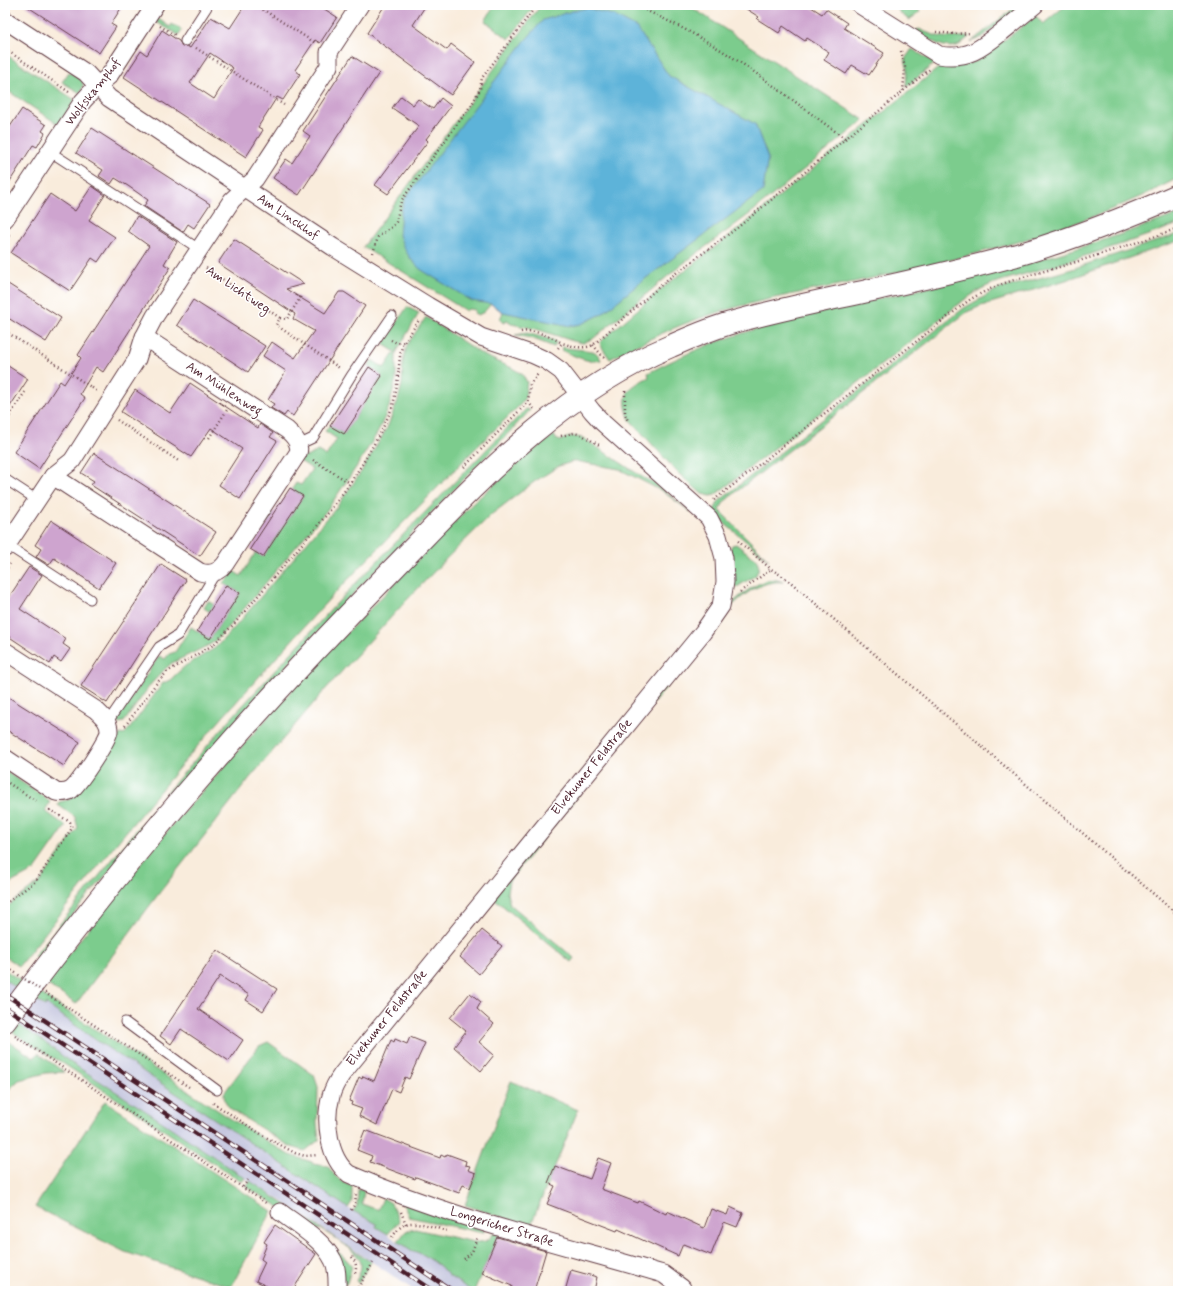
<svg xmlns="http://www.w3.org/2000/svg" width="1183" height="1296" font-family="Mynerve,sans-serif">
	<rect width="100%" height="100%" fill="#fff"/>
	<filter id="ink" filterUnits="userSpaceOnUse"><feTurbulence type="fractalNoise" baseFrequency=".025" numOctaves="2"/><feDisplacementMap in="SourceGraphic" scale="8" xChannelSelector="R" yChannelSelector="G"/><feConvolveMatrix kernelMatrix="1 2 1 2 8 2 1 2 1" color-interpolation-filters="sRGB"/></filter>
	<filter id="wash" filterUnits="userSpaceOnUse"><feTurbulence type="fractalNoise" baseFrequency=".012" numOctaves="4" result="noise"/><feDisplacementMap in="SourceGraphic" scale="16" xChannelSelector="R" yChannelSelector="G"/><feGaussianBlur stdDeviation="0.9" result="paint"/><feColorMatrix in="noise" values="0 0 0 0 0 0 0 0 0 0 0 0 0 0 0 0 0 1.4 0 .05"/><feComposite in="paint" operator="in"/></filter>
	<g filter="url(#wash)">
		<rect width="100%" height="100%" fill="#f9ecdc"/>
		<path fill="#c1c2dd" d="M5,980L44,1006L46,1004L90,1036L351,1210L377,1224L376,1227L411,1250L424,1255L440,1266L449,1276L472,1291H415L279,1199L243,1177L155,1117L70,1062L46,1043L5,1016Z"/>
		<g fill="#7bcc8d" stroke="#62765c">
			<path d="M163,5H165L157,18L170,27L172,24L182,30L178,35L153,20Z"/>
			<path d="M495,5H535L509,39L485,21Z"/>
			<path d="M541,5H688L864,120L751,213L680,266L594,338L583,343L573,341L536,329L511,324L509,321L506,320L504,323L502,322L500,319L503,312L491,304L484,312L478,315L474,313L475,310L468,309L466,311L363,247Z"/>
			<path d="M895,5H915L920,12L909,20L900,13Z"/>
			<path d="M1018,5H1024L982,37L971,42Z"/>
			<path d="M1066,5H1178V178C1077,232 965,258 854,282C800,293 744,302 692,321C664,331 636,346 610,359L601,346L600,342L660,290L747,222L942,65C955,67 966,66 978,60L1036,16L1043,24Z"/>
			<path d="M919,29C938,38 948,39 970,36C966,39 962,44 957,46C942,50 927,38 915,31Z"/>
			<path d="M912,49L935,63L906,87L907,67L905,59Z"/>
			<path d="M5,54L75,100L59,125L5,89Z"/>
			<path d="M69,72C79,78 88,80 80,93L62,82Z"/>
			<path d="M1178,214V224C1118,247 1056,265 994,283L981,289L964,300L715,495L711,496L702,494L678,473L630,420C620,395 627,388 649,377L648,373C669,362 690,352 711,344C807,309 909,295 1008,268C1065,253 1122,235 1178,214Z"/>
			<path d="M1178,234V241L1066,280L981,306L967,312L736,492L725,501L719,510L769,560L725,524L713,512L719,501L964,308L996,290L1069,270Z"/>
			<path d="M407,307L419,313L396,353V379L389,407L378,432L357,466L327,510L238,616L217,639L211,644L172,663L165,669L151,684L124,722L119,723L115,722L159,656L165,659L169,654L175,652L191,627L210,639L222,620L204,608L208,601L227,613L240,593L223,583L229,578L233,571L241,576L256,552L263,557L280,531L262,519L268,511L286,522L303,496L292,489L296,483L301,485L312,469L300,461L305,455L306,457L318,451L326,456L337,439L325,431L330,425L344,434L382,376L368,366L372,360L384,368L395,352L383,344Z"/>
			<path d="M426,317L483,355L512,368L522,374L527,382L525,397L521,404L472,452L332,596L230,709L187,758L116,844L19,966L5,957V908L40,882L78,828L75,817L58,805L59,802L71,799L114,739L121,734L123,735L130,728L163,683L170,680L185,666L215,648L235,627L336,508L361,472L387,428L398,400L402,384L403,362L407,345Z"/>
			<path d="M527,333L553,340L556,342L554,347L531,338L515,335Z"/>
			<path d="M562,347C569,349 592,350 595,352C598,354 600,358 601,360C588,364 573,355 561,350Z"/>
			<path d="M526,409L530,410L521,420L353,594L234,723L79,907L38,959L34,956L168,791L234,715L350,589Z"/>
			<path d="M554,435L556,439L560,441L570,436L583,438L644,478L655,483L691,512L662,491L619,469L575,461L559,466L534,482L492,514L448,557L405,602L324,691L249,779L160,892L76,1004L45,983L173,824L302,679L471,505L522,459Z"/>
			<path d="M736,544L757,560L759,567L756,575L737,587L730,585V549L732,545Z"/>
			<path d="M768,580H777L784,582C764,580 748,591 734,604L509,881L507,893L510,904L574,958L571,962L492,897L728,607C740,596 752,585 768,580Z"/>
			<path d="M5,771L50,801L45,811L66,826L35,870L5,886Z"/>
			<path d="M5,970L225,1115L289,1155L312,1162L313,1164L328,1166C334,1176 341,1183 352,1186V1202L348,1208L90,1036L46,1004L45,1006L5,980Z"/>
			<path d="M5,1016L46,1043L70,1062L155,1117L245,1178L242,1182L58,1060L51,1057L5,1027Z"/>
			<path d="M5,1039L34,1058L38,1053L64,1072L46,1073L19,1080L5,1093Z"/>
			<path d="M268,1042L314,1075L318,1087L317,1123L319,1140L305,1151L291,1147L235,1112C227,1106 224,1103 224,1093L259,1046Z"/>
			<path d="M511,1081L578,1110L530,1227L465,1205Z"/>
			<path d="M105,1101L272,1211L231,1287L125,1252L35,1207Z"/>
			<path d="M250,1181L371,1262L358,1283L356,1281C358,1277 361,1271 361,1266C362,1252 332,1237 321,1229L317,1230L247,1187Z"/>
			<path d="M358,1189L364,1191L362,1204L378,1210L383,1198L391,1203L399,1221L388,1234L376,1227L377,1224L353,1211L357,1206Z"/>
			<path d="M402,1202L484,1230V1232H478L409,1217Z"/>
			<path d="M415,1229L474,1242C484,1242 489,1242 494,1232L499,1234L474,1291H472L449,1276L440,1266L424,1255L411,1250L398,1241L406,1231Z"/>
			<path d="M324,1240L346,1259L352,1266L347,1283L345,1285Z"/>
		</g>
		<path fill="#5db3d9" stroke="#546982" d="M587,8L613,15L637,28L669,76L755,124L768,158L763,191L641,282L602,314L581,324L570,326L503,312L491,304L472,301L420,269L410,258L404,248L399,235L401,211L405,199L524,42L543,20L572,11Z"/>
		<g id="blocks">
			<g fill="#cea4cf" fill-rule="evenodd">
				<path d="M25,5H123L111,24L116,27L99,53Z"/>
				<path d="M245,5H318L337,17L320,43L315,40L295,70L300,74L283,100L277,97L258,127L263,130L246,157L124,77L141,51L147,55L162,30L179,41L182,46H187L190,48L211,17L230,28ZM210,53L233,68L214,99L190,83Z"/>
				<path d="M385,5H426L413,25L447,50L451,44L475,62L451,95L367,33Z"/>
				<path d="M740,5H808L822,14L826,9L847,23L844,28L884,53L869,75L852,65L846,74L824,60L829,52L807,38L805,41L783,26L779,33L757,19L759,17Z"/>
				<path d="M352,56L379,73L299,195L273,178L286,159L292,163L310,136L303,131Z"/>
				<path d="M401,96L413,105L418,99L433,109L441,98L451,106L426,139L428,141L388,194L375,185L419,126L392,108Z"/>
				<path d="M22,109L46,125L42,131L45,133L37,147L33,145L5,189V134Z"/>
				<path d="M92,128L210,204L194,228L188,224L183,232L144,206L148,200L128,186L115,178L111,184L99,176L103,170L76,153Z"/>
				<path d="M92,186L105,195L89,220L115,237L98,262L92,258L70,291L11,253L50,194L75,211Z"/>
				<path d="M137,216L177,242L164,264L170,268L103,372L96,367L80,394L85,398L39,469L14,452L60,381L64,384L81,358L78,355L149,246L128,231Z"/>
				<path d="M234,239L304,284L286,289L325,313L339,292H344L365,306L293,416L287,412L284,416L271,408L274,404L268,400L286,371L263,356L272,342L295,358L314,331L293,319L295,314L218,263Z"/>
				<path d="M5,282L61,318L46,342L5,316Z"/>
				<path d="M193,300L265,346L248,372L177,325Z"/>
				<path d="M5,364L28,379L5,414Z"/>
				<path d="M369,367L382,376L344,434L330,426Z"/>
				<path d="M190,383L258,428L260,424L273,433L270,437L277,441L240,499L219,485L242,449L211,428L191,457L121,412L135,390L170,413Z"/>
				<path d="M94,453L216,532L200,556L91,485L94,481L81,473Z"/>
				<path d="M290,488L303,496L263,557L250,549Z"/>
				<path d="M51,520L116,563L99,588L54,558L49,565L36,557L41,549L35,545Z"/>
				<path d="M161,564L186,580L107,703L81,686Z"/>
				<path d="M29,567L42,575L20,609L66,639L63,644L70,649L61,662L54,657L50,664L5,634V599L7,600Z"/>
				<path d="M226,585L240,593L210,639L197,631Z"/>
				<path d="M5,695L80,742L64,766L5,729Z"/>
				<path d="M482,930L502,946L479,974L460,957Z"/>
				<path d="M217,950L277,989L263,1011L246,1000L249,995L220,976L198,1009L243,1040L229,1061L181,1029L171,1044L160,1036Z"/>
				<path d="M470,993L481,1002L477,1009L494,1024L479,1042L494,1055L481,1071L454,1047L466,1031L450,1018Z"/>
				<path d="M410,1037L425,1043L409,1079L405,1077L399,1092L392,1089L377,1125L359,1116L362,1109L351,1105L352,1102L349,1101L359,1077L362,1079L363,1076L374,1081L391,1040L394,1042L395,1039L407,1044Z"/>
				<path d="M365,1130L440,1158L441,1155L445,1157L447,1154L466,1161L465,1165L470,1166L468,1170L476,1173L470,1188L463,1185L459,1193L416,1177L415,1179L370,1162L372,1156L357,1150Z"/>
				<path d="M598,1158L611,1163L601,1189L638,1203L639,1201L666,1214L667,1211L704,1228L711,1209L727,1215L730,1207L743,1213L737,1227L724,1222L711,1255L683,1244L678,1256L618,1229L617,1231L547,1204L555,1186L548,1183L555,1166L590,1179Z"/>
				<path d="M275,1225L316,1254L292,1291H277L256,1281L265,1262L261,1259L267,1244L264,1242Z"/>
				<path d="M497,1237L546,1251L534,1291H510L512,1286L482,1273Z"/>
				<path d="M571,1270L597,1277L594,1291H565Z"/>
			</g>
		</g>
	</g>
	<g filter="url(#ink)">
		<use href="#blocks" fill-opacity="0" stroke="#643e46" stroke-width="1"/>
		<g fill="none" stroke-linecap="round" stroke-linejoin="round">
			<g stroke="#643e46" stroke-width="11">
				<g id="lane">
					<path d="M185,41L207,7L204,5"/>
					<path d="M49,151L199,249"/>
					<path d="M298,445L313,438L351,376L392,316"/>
					<path d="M5,479L37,500"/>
					<path d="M7,545L90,599"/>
					<path d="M107,723L159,647L178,635L212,579L213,573"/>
					<path d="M125,1022L217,1090"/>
				</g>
			</g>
			<g stroke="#643e46" stroke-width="19">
				<g id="street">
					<path d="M860,5L939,55C968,60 982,48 1003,31C1014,22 1024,14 1035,5"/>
					<path d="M5,20L86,73L109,98L333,247L428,306L481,337L534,355L547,361L561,371L592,411L603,423L709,518L718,536L724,558L725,582L721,606L703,632L342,1074C337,1081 333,1088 331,1096C324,1120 328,1158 349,1174C450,1218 558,1243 663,1274L682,1288"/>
					<path d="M5,219L83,101L97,86L109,76L155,5"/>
					<path d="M53,476L200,572C210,575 218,573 225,564L298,453C301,444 294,436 287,430L144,337"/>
					<path d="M5,548L53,476L72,461L137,359L144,337L155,316L232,200L255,179L297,115L329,66V52L360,5"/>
					<path d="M5,651L96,710C102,716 109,721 109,731C109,739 78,785 71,790C66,793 61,793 56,792L5,758"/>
					<path d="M280,1212C297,1225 323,1240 333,1260C338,1269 337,1281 337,1291"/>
				</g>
			</g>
			<g stroke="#643e46" stroke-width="24">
				<path id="secondary" d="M5,1021C64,943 123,867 187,793C253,716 322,641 394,568C478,482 558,393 671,346C689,338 708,330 727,324C782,308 838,298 894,285C938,275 982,265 1024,253C1077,237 1128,217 1178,195"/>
			</g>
			<g stroke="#643e46" stroke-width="2.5" stroke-dasharray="1 3" stroke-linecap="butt">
				<path d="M256,5L315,43"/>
				<path d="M635,5C660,17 686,29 711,44C757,71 802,108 846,139"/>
				<path d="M160,26L175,35"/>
				<path d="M936,32L954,34L971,33"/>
				<path d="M196,48L284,105"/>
				<path d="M5,49L69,92"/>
				<path d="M901,51L905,67L903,91"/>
				<path d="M5,243L10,235"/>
				<path d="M373,253L378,237L393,226L396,222L401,201L472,104L480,89L482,78L537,5"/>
				<path d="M206,268L280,318L276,325L341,369"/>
				<path d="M280,318L287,319L302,295"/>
				<path d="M5,331L97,391"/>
				<path d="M521,332C534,329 550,336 562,343"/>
				<path d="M391,340L397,343L405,342"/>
				<path d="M593,345L605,359"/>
				<path d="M558,348L562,343C572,346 582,350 593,345L668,279L737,228L930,69"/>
				<path d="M625,391V414L628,421"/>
				<path d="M528,402L534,409"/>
				<path d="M117,420L180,462"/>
				<path d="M5,423L25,392"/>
				<path d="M561,436L574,433L582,435L601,446"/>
				<path d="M209,438L227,410"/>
				<path d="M313,460L350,483"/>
				<path d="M464,467L528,402L530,384L538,374"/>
				<path d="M714,500L968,301C997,282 1032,275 1066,265C1099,255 1132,244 1165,233L1178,228"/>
				<path d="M738,541L771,569L787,579L1178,915"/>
				<path d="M5,571L10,564"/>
				<path d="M740,592L771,569"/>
				<path d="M125,726L155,685L167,672L213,645L235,623L329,512L346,489L363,463L381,432L393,406L397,385L400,356L402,346L419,320"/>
				<path d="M5,781L36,801"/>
				<path d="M5,904L36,881L72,828L70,822L50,810L52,808"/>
				<path d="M71,1010L189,1087"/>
				<path d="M15,1036L266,1203"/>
				<path d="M213,1103L264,1136L295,1153L305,1156L317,1155"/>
				<path d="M243,1187L248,1180"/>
				<path d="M351,1210L355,1204L356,1194"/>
				<path d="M401,1212L406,1224"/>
				<path d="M392,1237C396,1232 400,1226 406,1224C418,1220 435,1228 447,1231"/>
				<path d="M352,1257C356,1263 357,1267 355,1273"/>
				<path d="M464,1259L472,1252L477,1238"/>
				<path d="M356,1291L373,1263"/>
			</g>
			<use href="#lane" stroke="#fff" stroke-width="9"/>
			<use href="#street" stroke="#fff" stroke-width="17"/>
			<use href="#secondary" stroke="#fff" stroke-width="22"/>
			<g stroke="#4a1f2b" stroke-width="4.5">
				<g id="rail">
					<path d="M5,994L453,1291"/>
					<path d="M5,1007L433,1291"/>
				</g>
			</g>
			<use href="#rail" stroke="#fff" stroke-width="3" stroke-dasharray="9" stroke-linecap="butt"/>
			<path stroke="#643e46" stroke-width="2.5" stroke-dasharray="1 3" stroke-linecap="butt" d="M5,966L71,1010"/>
		</g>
	</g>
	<g text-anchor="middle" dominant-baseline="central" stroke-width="3" stroke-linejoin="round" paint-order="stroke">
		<g font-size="13" fill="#4a1f2b" stroke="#fff">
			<text transform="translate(93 92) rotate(-52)">Wolfskamphof</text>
			<text transform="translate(288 217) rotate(34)">Am Linckhof</text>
			<text transform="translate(238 290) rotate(34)">Am Lichtweg</text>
			<text transform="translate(224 389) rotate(33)">Am Mühlenweg</text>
			<text transform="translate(592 767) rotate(-51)">Elvekumer Feldstraße</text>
			<text transform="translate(387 1018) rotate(-51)">Elvekumer Feldstraße</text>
			<text transform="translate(502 1227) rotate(17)">Longericher Straße</text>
		</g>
	</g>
	<rect width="1183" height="1296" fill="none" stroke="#fff" stroke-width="20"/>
</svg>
